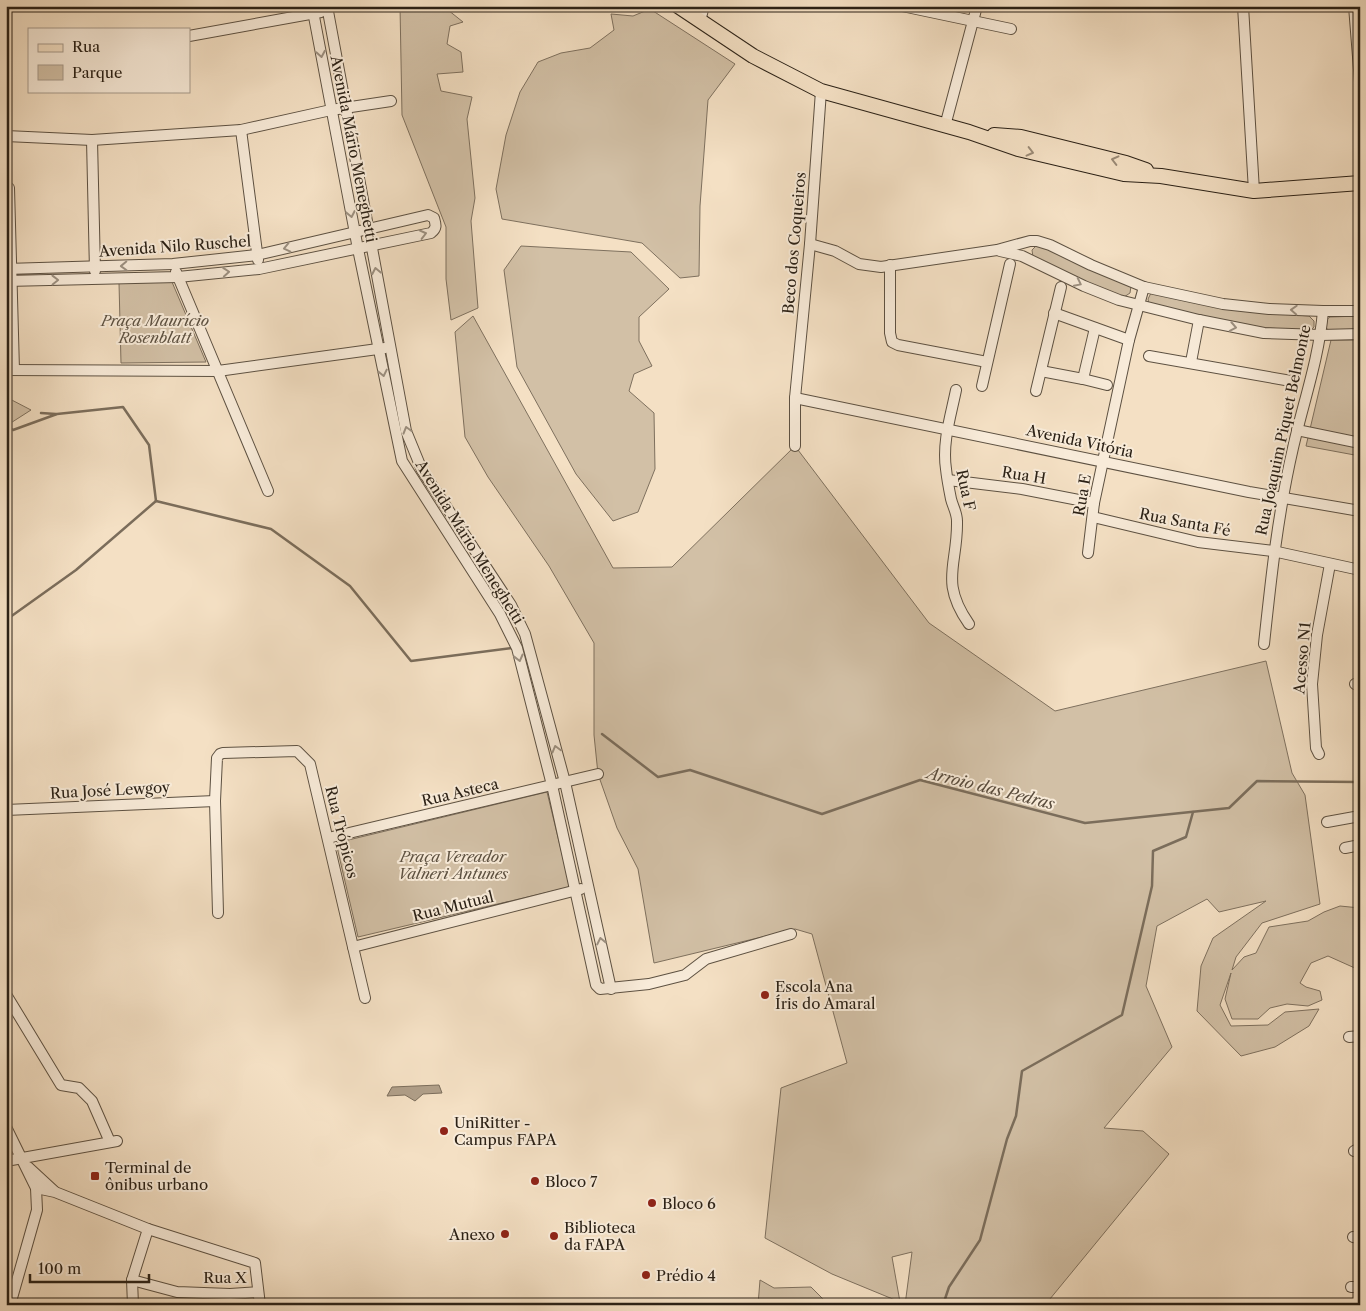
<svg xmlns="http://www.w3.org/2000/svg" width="1366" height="1311" font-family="'Libre Caslon Text',serif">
	<rect width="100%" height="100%" fill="#f4e0c4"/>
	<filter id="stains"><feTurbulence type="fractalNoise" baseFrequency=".004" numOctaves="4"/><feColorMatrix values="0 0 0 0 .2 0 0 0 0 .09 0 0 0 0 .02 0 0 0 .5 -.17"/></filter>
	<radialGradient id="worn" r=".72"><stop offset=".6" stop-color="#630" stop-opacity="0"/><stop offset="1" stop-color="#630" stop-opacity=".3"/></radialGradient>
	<g fill="#d2c0a6" stroke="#7e705e">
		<path d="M400,6H443L463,22L450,26L447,44L461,52L463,72L437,74L441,91L472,97L467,119L475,198L471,221L478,308L451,320L446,279V227L402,115Z"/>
		<path d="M650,9L735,64L708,100L700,206L699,276L680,278L642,243L502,219L496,189L506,135L520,92L538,62L561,53L590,48L614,30L611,14L633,16Z"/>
		<path d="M1038,244L1131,286L1130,293L1124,297L1105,291L1033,257L1032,250Z"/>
		<path d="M521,246L631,252L669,289L639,317V341L652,366L634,374L629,391L654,413L655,469L638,512L613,521L576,474L517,367L504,270Z"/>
		<path d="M172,282L206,362L121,363L119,283Z"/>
		<path d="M1151,293L1255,312L1309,316L1314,321V327L1310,331L1242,326L1149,304L1148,299Z"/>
		<path d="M473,316L613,568L672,567L795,446L929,623L1055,711L1266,661L1292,773L1305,795L1320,904L1262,923L1236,957L1232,970L1244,957L1256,953L1269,927L1308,921L1324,912L1340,906L1360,908V968L1357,969L1328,956L1311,963L1300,983L1306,987L1320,991L1322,1000L1308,1006L1287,1004L1270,1008L1258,1019H1232L1225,999L1231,973L1220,1005L1231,1026L1268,1025L1285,1012L1319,1009L1309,1026L1275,1047L1241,1056L1197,1011L1201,966L1213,938L1266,901L1219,912L1207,899L1157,926L1146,986L1172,1047L1104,1128L1143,1131L1169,1154L1045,1305H905L912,1252L892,1257L900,1302L832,1274L765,1238L781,1088L847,1063L812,934L795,929L654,963L638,869L617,828L598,774L594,735V643L549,566L488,477L465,437L455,332Z"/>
		<path d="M1360,316V330H1328L1325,326L1326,320L1330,317Z"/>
		<path d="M1331,340H1360V456L1306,446Z"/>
		<path d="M6,397L31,410L6,426Z"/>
		<path d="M547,792L570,887L358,937L336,843Z"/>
		<path d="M760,1280L774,1288L811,1287L829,1305H758Z"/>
	</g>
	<path fill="#b09f89" stroke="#7b6d5b" d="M439,1085L442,1093L423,1094L415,1101L405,1095L387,1096L392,1087Z"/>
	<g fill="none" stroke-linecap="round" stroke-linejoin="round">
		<g stroke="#7b6d5b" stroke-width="2.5">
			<path d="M41,413L56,414"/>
			<path d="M6,425L13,430L57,414L123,407L149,445L156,501"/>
			<path d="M156,501L271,529L350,586L411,661L512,648"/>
			<path d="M6,620L76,570L156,501"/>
			<path d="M602,734L658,777L690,770L822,814L920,780L1085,823L1229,808L1257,781L1360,782"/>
			<path d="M943,1305L949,1287L980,1240L1007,1139L1016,1116L1022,1071L1122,1015L1152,886L1153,851L1186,837L1193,812"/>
		</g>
		<g stroke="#5d5142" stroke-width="12">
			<g id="minor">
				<path d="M312,6L358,249L402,461L500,614L517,648L552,785L596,985L600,989L649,984L685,975L706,959L791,934"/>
				<path d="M327,6L406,431L422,470L511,605L525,634L565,782L611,989"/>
				<path d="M902,6L1011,29"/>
				<path d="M1243,6L1254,191"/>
				<path d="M1354,6L1360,82"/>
				<path d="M700,21L704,6"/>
				<path d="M189,36L321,12"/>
				<path d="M945,126L977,6"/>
				<path d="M241,130L258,260"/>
				<path d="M6,136L92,140L241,130L331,110L391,101"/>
				<path d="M92,140L95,271"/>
				<path d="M9,188L14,370"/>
				<path d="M810,244L835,251L859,264L881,267L997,250L1030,241H1037L1050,245L1091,265L1144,287L1223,304L1269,309L1323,311H1360"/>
				<path d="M1000,251L1022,256L1084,286L1119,300L1199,320L1264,333L1321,335L1360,334"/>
				<path d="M890,265V333L892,342L898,345L987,362"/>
				<path d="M6,269L173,264L257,255L428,215L434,218C436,225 437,228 431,233L259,269L178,277L6,281"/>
				<path d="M176,272L268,491"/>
				<path d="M1054,313L1129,340"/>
				<path d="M1149,356L1291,381"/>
				<path d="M1191,362L1199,320"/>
				<path d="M6,370L218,371L385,348"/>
				<path d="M1041,371L1083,379L1107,385"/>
				<path d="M1083,379L1095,328"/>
				<path d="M982,386L1010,264"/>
				<path d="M956,390C951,415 942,442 946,469C947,479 949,489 951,499C953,507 957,513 957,521C958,565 939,581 969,624"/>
				<path d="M1036,391L1061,287"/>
				<path d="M795,398L1249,492L1360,511"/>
				<path d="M1297,430L1360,443"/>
				<path d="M795,446V398L810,244L821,91"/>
				<path d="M948,480L1022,489L1094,503"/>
				<path d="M1093,517L1198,542L1273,551L1360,570"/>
				<path d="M1088,553L1094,503L1103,461L1129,340L1144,287"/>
				<path d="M1264,644C1271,578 1278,513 1293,448C1303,403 1319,359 1323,311"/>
				<path d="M1355,684L1360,683"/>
				<path d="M1319,754L1316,748L1312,684L1317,635L1330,564"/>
				<path d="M6,810L215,801"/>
				<path d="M1327,822L1360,816"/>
				<path d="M328,838L598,774"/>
				<path d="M1345,848L1360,845"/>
				<path d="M218,913L215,801L217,758L220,754L223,753L297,751L310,764L365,998"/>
				<path d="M353,947L581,889"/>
				<path d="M7,996L61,1085L79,1088L92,1101L110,1142"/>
				<path d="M1349,1037L1360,1036"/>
				<path d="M6,1127L36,1188L37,1210L10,1305"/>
				<path d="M1354,1151L1360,1148"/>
				<path d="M6,1161L117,1141"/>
				<path d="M28,1167L54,1191"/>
				<path d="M36,1188L55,1192L148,1229L255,1263L260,1305"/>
				<path d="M1353,1237L1360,1238"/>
				<path d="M132,1280L177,1292L230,1294L258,1292"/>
				<path d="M1351,1287H1360"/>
				<path d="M133,1305L132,1280L148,1229"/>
			</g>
		</g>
		<g stroke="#2b2116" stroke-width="16">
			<g id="major">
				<path d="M678,6L753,56L821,91L969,132L1018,149L1124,174L1161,176L1254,191L1360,183"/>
				<path d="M994,135L1021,137L1126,163L1146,170"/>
			</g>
		</g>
		<use href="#minor" stroke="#f8ebd9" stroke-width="10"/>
		<use href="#major" stroke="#f4e0c4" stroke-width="14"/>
	</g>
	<defs><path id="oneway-chevron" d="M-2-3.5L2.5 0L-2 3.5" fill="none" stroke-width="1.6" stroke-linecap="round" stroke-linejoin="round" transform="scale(1.25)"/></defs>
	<g stroke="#9c9081">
		<use href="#oneway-chevron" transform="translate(321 54) rotate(80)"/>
		<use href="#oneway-chevron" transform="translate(351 214) rotate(79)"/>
		<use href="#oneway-chevron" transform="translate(423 234) rotate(-14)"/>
		<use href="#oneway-chevron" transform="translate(287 248) rotate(167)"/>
		<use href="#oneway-chevron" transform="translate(124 266) rotate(178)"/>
		<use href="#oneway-chevron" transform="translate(376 271) rotate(-101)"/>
		<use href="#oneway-chevron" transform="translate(226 272) rotate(-5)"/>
		<use href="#oneway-chevron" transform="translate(55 280) rotate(-1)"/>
		<use href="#oneway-chevron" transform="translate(1078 283) rotate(26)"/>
		<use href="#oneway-chevron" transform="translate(1294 310) rotate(-177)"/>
		<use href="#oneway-chevron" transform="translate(1233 327) rotate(11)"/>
		<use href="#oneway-chevron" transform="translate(383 373) rotate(78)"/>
		<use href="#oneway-chevron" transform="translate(407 430) rotate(-106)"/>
		<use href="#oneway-chevron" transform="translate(519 658) rotate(76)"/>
		<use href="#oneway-chevron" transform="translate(556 749) rotate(-105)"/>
		<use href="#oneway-chevron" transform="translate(601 941) rotate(-102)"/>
	</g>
	<g stroke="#9a8a76">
		<use href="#oneway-chevron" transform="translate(1030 152) rotate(14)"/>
		<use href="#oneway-chevron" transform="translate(1115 160) rotate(-166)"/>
	</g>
	<g fill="#8f2418" stroke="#f8ebd9" stroke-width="2">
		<circle cx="765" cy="995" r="5"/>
		<circle cx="444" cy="1131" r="5"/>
		<rect x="90" y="1171" width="10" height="10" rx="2.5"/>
		<circle cx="535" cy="1181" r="5"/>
		<circle cx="652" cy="1203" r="5"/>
		<circle cx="505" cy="1234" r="5"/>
		<circle cx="554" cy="1236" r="5"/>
		<circle cx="646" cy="1275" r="5"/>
	</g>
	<g text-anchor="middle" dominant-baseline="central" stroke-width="4" stroke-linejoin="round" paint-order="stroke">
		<g font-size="15" fill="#2b2116" stroke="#f8ebd9">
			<text transform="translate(354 149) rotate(79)">Avenida Mário Meneghetti</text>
			<text transform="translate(794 243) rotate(-85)">Beco dos Coqueiros</text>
			<text transform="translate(175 246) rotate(-4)">Avenida Nilo Ruschel</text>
			<text transform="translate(1283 430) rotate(-78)">Rua Joaquim Piquet Belmonte</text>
			<text transform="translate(1080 441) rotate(12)">Avenida Vitória</text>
			<text transform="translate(1024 475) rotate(9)">Rua H</text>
			<text transform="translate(966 490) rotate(78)">Rua F</text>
			<text transform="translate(1082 495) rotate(-80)">Rua E</text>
			<text transform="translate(1185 522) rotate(11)">Rua Santa Fé</text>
			<text transform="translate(470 542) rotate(58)">Avenida Mário Meneghetti</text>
			<text transform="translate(1302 658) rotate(-85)">Acesso N1</text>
			<text transform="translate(110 790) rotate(-3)">Rua José Lewgoy</text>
			<text transform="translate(460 792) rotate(-13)">Rua Asteca</text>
			<text transform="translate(342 832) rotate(76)">Rua Trópicos</text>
			<text transform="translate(453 906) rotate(-14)">Rua Mutual</text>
			<text x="225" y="1277">Rua X</text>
		</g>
		<g font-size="15" font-style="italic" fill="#5d5141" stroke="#f8ebd9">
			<text x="155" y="320">Praça Maurício<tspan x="155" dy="17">Rosenblatt</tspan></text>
			<text x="453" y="856">Praça Vereador<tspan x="453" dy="17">Valneri Antunes</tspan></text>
		</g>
		<g font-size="15" fill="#2b2116" stroke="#f8ebd9" text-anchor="start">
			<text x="775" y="986">Escola Ana<tspan x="775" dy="17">Íris do Amaral</tspan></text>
			<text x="454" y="1122">UniRitter -<tspan x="454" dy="17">Campus FAPA</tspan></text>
			<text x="105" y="1167">Terminal de<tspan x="105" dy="17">ônibus urbano</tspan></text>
			<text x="545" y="1181">Bloco 7</text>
			<text x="662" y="1203">Bloco 6</text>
			<text x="564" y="1227">Biblioteca<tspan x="564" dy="17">da FAPA</tspan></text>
			<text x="495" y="1234" text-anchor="end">Anexo</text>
			<text x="656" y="1275">Prédio 4</text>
		</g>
		<g font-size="16" font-style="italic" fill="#5a4d3e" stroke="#f8ebd9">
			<text transform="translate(991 788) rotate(14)">Arroio das Pedras</text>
		</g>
	</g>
	<rect width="1366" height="1311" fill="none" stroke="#f4e0c4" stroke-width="25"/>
	<rect x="8" y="8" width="1351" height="1296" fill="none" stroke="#2b2116" stroke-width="2.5"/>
	<rect x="12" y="12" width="1341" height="1286" fill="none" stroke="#2b2116"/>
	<rect x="28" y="28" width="162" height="65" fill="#f8ebd9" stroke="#a69a8b"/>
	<rect x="38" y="44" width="25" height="8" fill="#f4e0c4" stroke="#a69a8b"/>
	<text x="72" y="52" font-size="15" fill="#2b2116">Rua</text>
	<rect x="38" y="65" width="25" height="15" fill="#d2c0a6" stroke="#a69a8b"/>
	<text x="72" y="78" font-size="15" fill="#2b2116">Parque</text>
	<path d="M30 1274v8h119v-8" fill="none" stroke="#2b2116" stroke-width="2.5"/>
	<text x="38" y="1274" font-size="15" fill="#2b2116" stroke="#f8ebd9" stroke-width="4" paint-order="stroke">100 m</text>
	<rect width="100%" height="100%" filter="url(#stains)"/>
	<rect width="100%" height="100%" fill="url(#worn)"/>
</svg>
